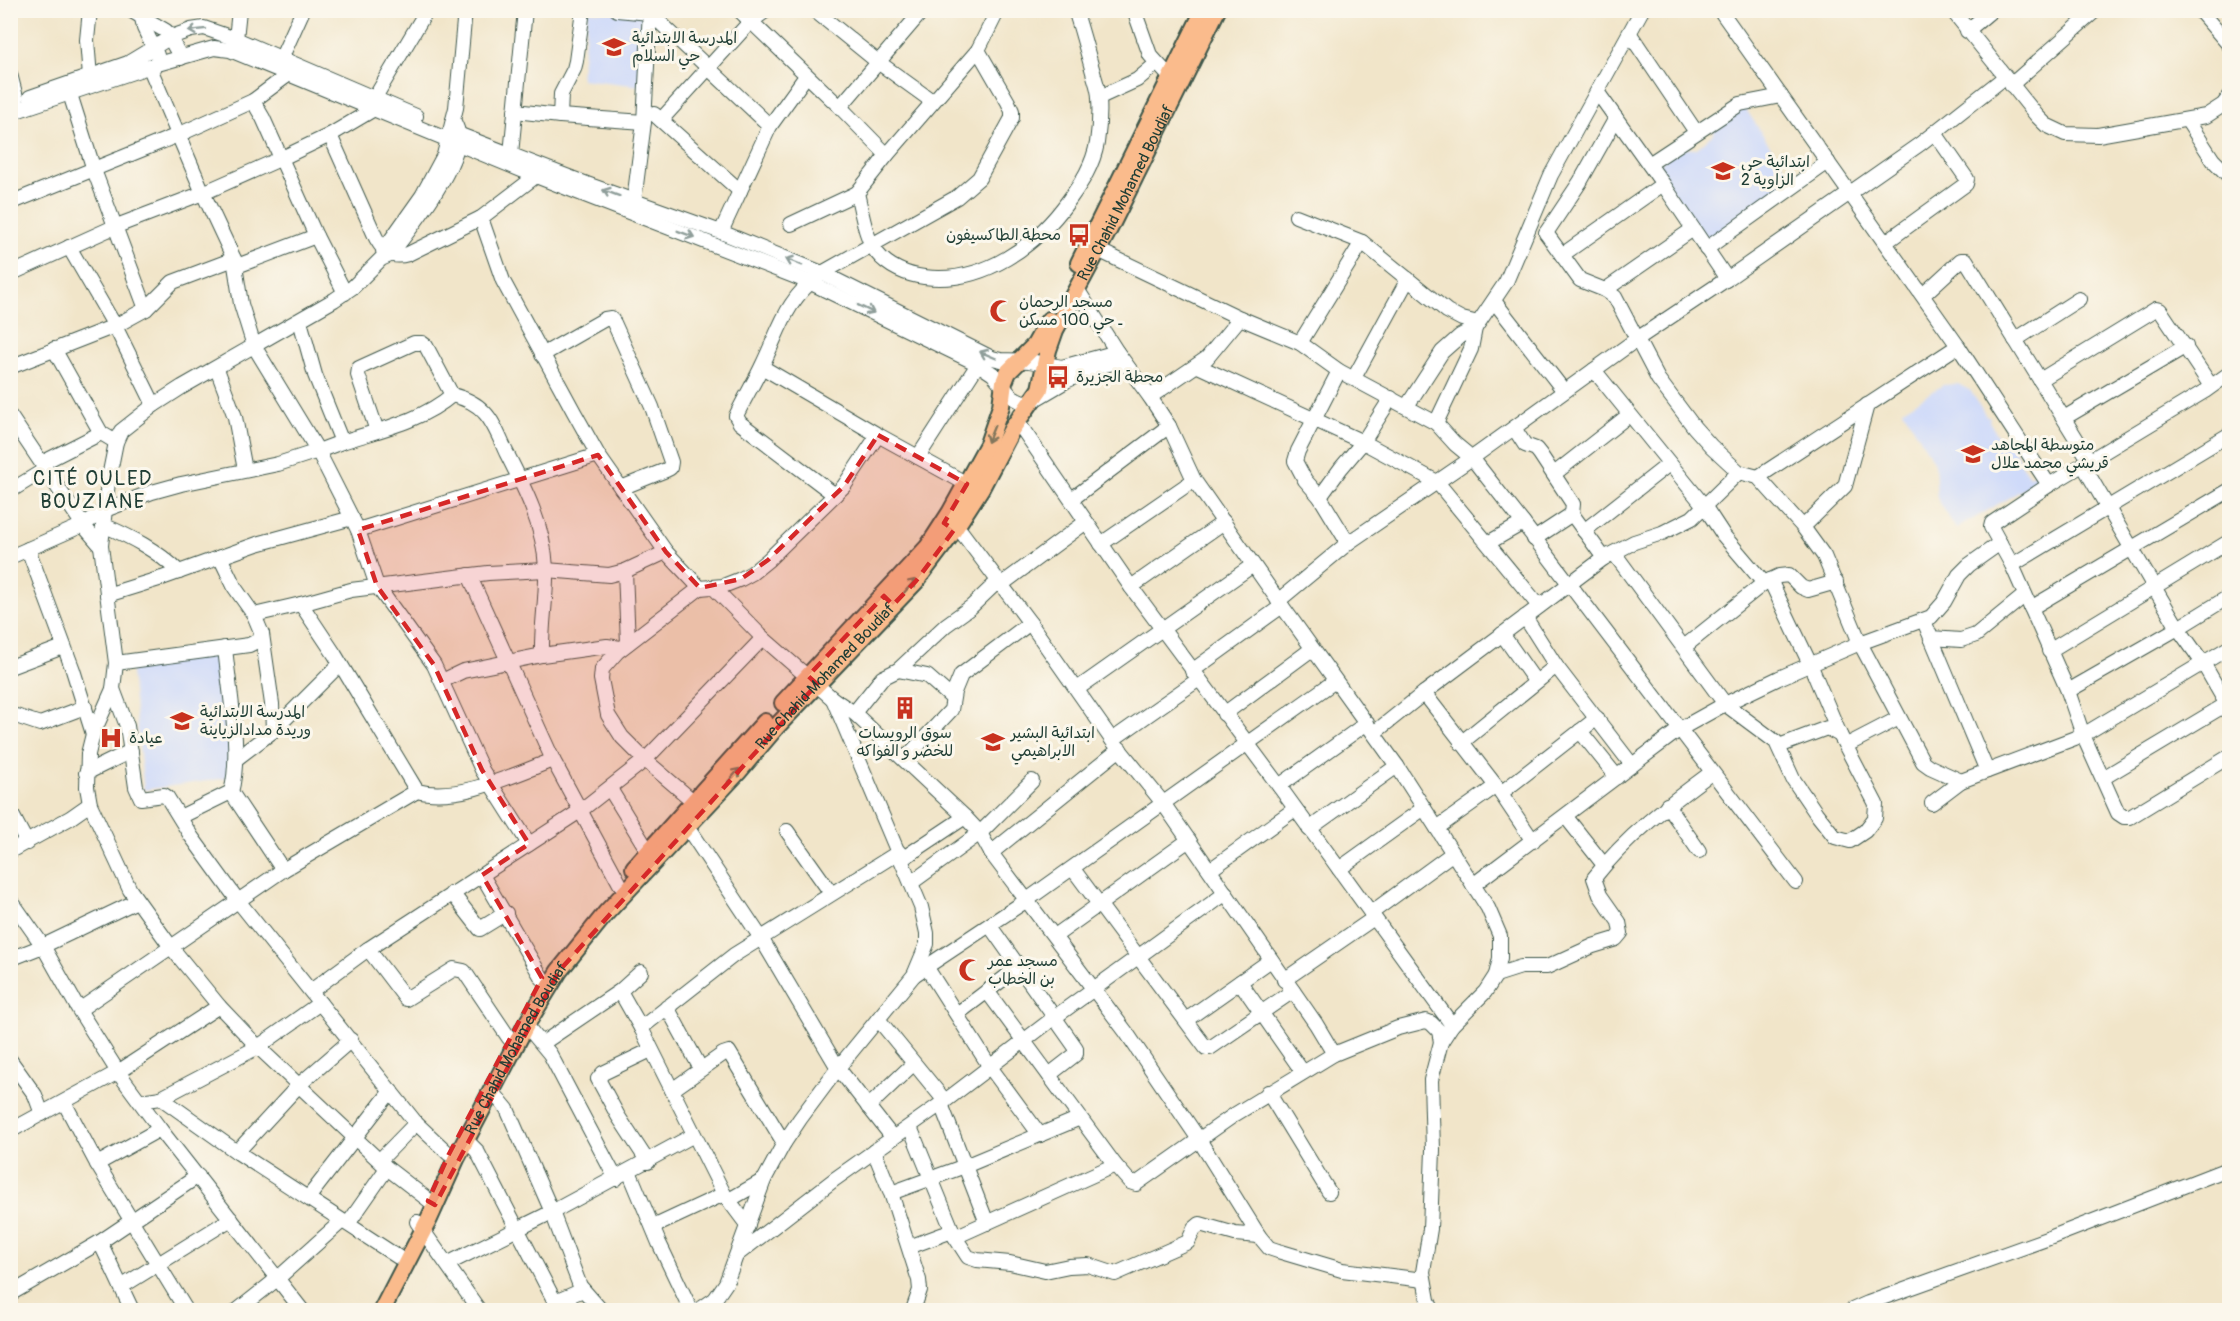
<svg xmlns="http://www.w3.org/2000/svg" width="2240" height="1321" font-family="Pangolin,'Playpen Sans Arabic',sans-serif">
	<rect width="100%" height="100%" fill="#fbf7ec"/>
	<filter id="ink" filterUnits="userSpaceOnUse"><feTurbulence type="fractalNoise" baseFrequency=".0167" numOctaves="2"/><feDisplacementMap in="SourceGraphic" scale="12" xChannelSelector="R" yChannelSelector="G"/><feConvolveMatrix kernelMatrix="1 2 1 2 8 2 1 2 1" color-interpolation-filters="sRGB"/></filter>
	<filter id="wash" filterUnits="userSpaceOnUse"><feTurbulence type="fractalNoise" baseFrequency=".008" numOctaves="4" result="noise"/><feDisplacementMap in="SourceGraphic" scale="24" xChannelSelector="R" yChannelSelector="G"/><feGaussianBlur stdDeviation="1.35" result="paint"/><feColorMatrix in="noise" values="0 0 0 0 0 0 0 0 0 0 0 0 0 0 0 0 0 1.4 0 .05"/><feComposite in="paint" operator="in"/></filter>
	<g filter="url(#wash)">
		<rect width="100%" height="100%" fill="#f1e5c9"/>
		<g fill="#cfdaf9">
			<path d="M588,11L647,15L641,86L581,79Z"/>
			<path d="M1745,108L1795,183L1709,242L1655,167L1681,148L1696,149L1713,134L1715,125Z"/>
			<path d="M1958,384L1971,391L1986,416L1990,417L1989,421L2003,445L2010,444L2029,476L2035,473L2039,480L1956,529L1937,498L1935,463L1903,410L1943,385Z"/>
			<path d="M221,655L234,777L144,790L130,664Z"/>
		</g>
	</g>
	<g filter="url(#ink)">
		<g fill="none" stroke-linecap="round" stroke-linejoin="round">
			<g stroke="#3e564a" stroke-width="16">
				<g id="minor">
					<path d="M90,10L87,40L90,77"/>
					<path d="M130,10L166,31L181,58"/>
					<path d="M617,10L650,13L770,126"/>
					<path d="M739,10L840,107L887,155"/>
					<path d="M814,10L878,62L932,101"/>
					<path d="M998,10L978,50L887,155L857,193C862,212 865,238 877,253C888,267 907,275 924,277C983,285 1037,245 1069,200C1082,182 1093,165 1097,143C1099,129 1100,112 1099,98C1099,89 1095,80 1093,72C1087,51 1082,31 1075,10"/>
					<path d="M1134,10L1150,55L1170,77"/>
					<path d="M1720,10L1958,346L2049,485"/>
					<path d="M1952,10L2037,116L2046,125L2065,134L2098,135L2206,116L2223,105L2230,96"/>
					<path d="M2199,10L2230,46"/>
					<path d="M142,18L144,28L157,55"/>
					<path d="M1967,31L1992,10"/>
					<path d="M1630,34L1696,132"/>
					<path d="M236,39L239,10"/>
					<path d="M281,59L303,10"/>
					<path d="M10,74L17,101"/>
					<path d="M2011,85L2096,10"/>
					<path d="M1598,93L1663,184L1727,279"/>
					<path d="M70,94L94,170L146,309"/>
					<path d="M30,97L128,63L171,37L191,30L204,28L236,39L416,116"/>
					<path d="M1100,97L1137,80L1156,64"/>
					<path d="M374,99L427,10"/>
					<path d="M253,101L263,118L316,236L345,293"/>
					<path d="M840,107L923,10"/>
					<path d="M374,109L330,135L376,238C384,252 391,259 408,254L481,218L536,176"/>
					<path d="M515,111L560,116L644,122"/>
					<path d="M10,113L154,65L214,48L230,50L536,176L809,282L978,364L993,374L1011,396L1022,402L1032,401L1066,381L1100,366L1123,361"/>
					<path d="M654,114L740,191"/>
					<path d="M560,116L561,94L574,69L576,61L583,10"/>
					<path d="M453,120C455,124 458,129 458,133C462,165 409,230 390,255L381,259L353,287L334,300L182,387L154,405L121,431L116,442L108,482L101,546L116,663L113,689L93,734L88,754L87,787L90,804L130,890L171,947L283,870L417,791C458,802 513,775 553,760"/>
					<path d="M661,120L750,22L767,10"/>
					<path d="M2187,120L2213,160L2230,177"/>
					<path d="M450,131L587,184L721,232L822,273L992,358L1001,360L1029,361L1062,367L1117,352"/>
					<path d="M511,154L525,10"/>
					<path d="M1649,164L1740,104L1781,96"/>
					<path d="M634,201L644,122L650,10"/>
					<path d="M10,203L178,135L253,101L289,74"/>
					<path d="M1296,216L1362,242L1447,311L1462,319L1478,323"/>
					<path d="M481,218L503,281L574,412L598,455L666,552"/>
					<path d="M791,224L857,193"/>
					<path d="M721,232L770,126L806,76"/>
					<path d="M1546,233L1580,280L1605,290L1615,297L1658,379L1694,427L1711,446L1739,472L1758,477L1803,527L1824,556L1860,643L1923,762L1930,767L1961,781"/>
					<path d="M1546,233L1580,182L1616,118"/>
					<path d="M1886,242L1966,184L1967,179L1935,133"/>
					<path d="M69,247L115,326L154,405"/>
					<path d="M1706,249L1828,162"/>
					<path d="M1098,250L1240,318L1300,343L1339,371L1436,423L1455,444L1472,458L1523,523L1796,882"/>
					<path d="M383,251L422,196L444,155L456,108L465,10"/>
					<path d="M1562,255L1663,184"/>
					<path d="M234,259L241,304L254,346L318,451L342,442"/>
					<path d="M237,266L316,236"/>
					<path d="M10,274L114,227L203,193L282,158L330,135"/>
					<path d="M1077,289L1117,352L1150,397L1169,426L1194,480L1282,606L1397,766L1488,908L1500,936V958L1496,975L1485,992L1452,1025L1441,1042L1431,1080L1433,1150L1430,1229L1423,1272L1428,1300L1432,1310"/>
					<path d="M1605,290L1693,229"/>
					<path d="M1923,295L1961,260H1966L2090,461"/>
					<path d="M1494,301L1564,391"/>
					<path d="M300,321L315,375L342,442C379,430 422,421 452,395L426,346L422,343H414L359,368L358,375L377,431"/>
					<path d="M2015,340L2079,299"/>
					<path d="M1300,343L1362,242"/>
					<path d="M54,349L101,433L116,442"/>
					<path d="M542,355L605,319L611,318L614,323L652,407L671,462L670,468L666,470L621,488"/>
					<path d="M1198,366L1363,442L1437,482L1539,606"/>
					<path d="M10,367L115,326L146,309L173,282L234,259L203,193L149,66"/>
					<path d="M762,367L878,435"/>
					<path d="M217,369L235,417L245,470"/>
					<path d="M1594,370L1705,507L1724,536L1764,583"/>
					<path d="M1339,371L1298,451L1295,461L1305,480L1320,497L1348,543"/>
					<path d="M1354,378L1408,279"/>
					<path d="M2040,380L2156,309L2160,310L2211,386"/>
					<path d="M1150,397L1207,358L1240,318"/>
					<path d="M1407,406L1442,352L1460,336L1475,328L1506,282L1551,175L1642,10"/>
					<path d="M10,416L83,525L101,546"/>
					<path d="M2064,418L2186,346"/>
					<path d="M1017,421L1131,587L1279,786L1452,1025"/>
					<path d="M1436,423L1471,349L1475,328"/>
					<path d="M1514,428L1525,445L1536,449L1540,454L1573,504L1572,514L1604,558"/>
					<path d="M918,457L978,364"/>
					<path d="M42,463L101,433"/>
					<path d="M2083,465L2178,628L2203,663L2230,710"/>
					<path d="M1554,474L1629,415"/>
					<path d="M1758,477L1958,346"/>
					<path d="M10,491L46,469"/>
					<path d="M835,495L740,423L736,416C744,399 754,383 762,366C781,327 785,300 822,273L957,197L979,178L1012,118V111L1008,102L978,50"/>
					<path d="M1320,497L1341,468L1363,442L1391,398"/>
					<path d="M1072,499L1169,426"/>
					<path d="M103,525C131,537 157,550 179,572"/>
					<path d="M957,526L1030,623L1112,740L1163,803L1316,1024L1334,1054"/>
					<path d="M1803,527L1845,486L1867,405"/>
					<path d="M358,530L598,455"/>
					<path d="M1584,531L1669,464"/>
					<path d="M1534,539L1572,514"/>
					<path d="M1488,543L1523,523"/>
					<path d="M1101,544L1194,480"/>
					<path d="M28,549L73,670L93,734"/>
					<path d="M1614,553L1725,704L1776,742L1793,779L1816,813L1835,837L1850,841L1865,831L1875,818L1876,804L1840,735L1810,664L1770,580"/>
					<path d="M10,557L83,525L105,510L152,492L181,484L278,464L318,451L358,530L377,586L434,665L482,770L529,844"/>
					<path d="M220,557L235,588L254,615"/>
					<path d="M2012,565L2230,434"/>
					<path d="M625,571L628,643"/>
					<path d="M469,575L553,760L620,884"/>
					<path d="M1131,587L1224,522"/>
					<path d="M714,588L763,638L833,699L854,713L965,817L980,833L991,853L1126,1032L1198,1138L1259,1236L1269,1248L1278,1251L1342,1270L1424,1280"/>
					<path d="M107,595L162,578L257,544L352,518"/>
					<path d="M1278,601L1348,543L1472,458L1637,339L1727,279L1920,144L2005,77"/>
					<path d="M301,604L335,655L417,791"/>
					<path d="M2031,608L2230,490"/>
					<path d="M1525,617L1556,666L1632,765"/>
					<path d="M1924,621L1987,771"/>
					<path d="M262,634L272,704L273,731"/>
					<path d="M1502,634L1535,681"/>
					<path d="M1931,638L1961,640L1976,635L2025,595"/>
					<path d="M1684,647L1764,583L1779,576L1789,575L1801,587L1808,590L1836,582"/>
					<path d="M2230,647L2083,735L2118,813L2124,817H2130L2230,756"/>
					<path d="M2049,651L2230,541"/>
					<path d="M542,655L607,646L621,648"/>
					<path d="M116,663L249,645L257,641L262,634L254,615L301,604L351,590L488,573L546,570L609,575L625,571L666,552L700,588L723,586L741,579L752,573L768,560L844,486L878,435L967,484"/>
					<path d="M10,667L63,647"/>
					<path d="M898,670L927,676L952,698"/>
					<path d="M1192,671L1282,606"/>
					<path d="M442,681L463,671L542,655C541,626 547,597 546,568C544,526 525,489 506,452C500,439 494,422 484,412C476,403 464,398 452,395"/>
					<path d="M113,689L127,726L136,787L141,798L164,795L167,797L191,836L239,902L416,1123L449,1154"/>
					<path d="M1077,689L1253,565"/>
					<path d="M2068,691L2178,628L2230,596"/>
					<path d="M1424,693L1496,786L1533,841"/>
					<path d="M854,713L882,678L898,670L946,625L971,607L994,585L1002,584L1086,522"/>
					<path d="M10,714L40,724L85,707"/>
					<path d="M1224,714L1312,649"/>
					<path d="M1580,731L1617,777"/>
					<path d="M1374,733L1424,693L1604,558L1634,542L1662,533L1692,518L1739,472"/>
					<path d="M1112,740L1199,679"/>
					<path d="M1461,743L1556,666"/>
					<path d="M1847,745L1899,718"/>
					<path d="M1779,746L1827,728L1840,735"/>
					<path d="M236,759L273,731L340,664"/>
					<path d="M905,759L951,710L954,692L961,675L1030,623"/>
					<path d="M86,773L131,751"/>
					<path d="M2103,778L2230,702"/>
					<path d="M1279,786L1367,723"/>
					<path d="M610,789L648,851"/>
					<path d="M231,792L283,870"/>
					<path d="M1501,793L1597,718"/>
					<path d="M693,801L645,760L622,737L608,715L601,679L602,669L617,652L700,588"/>
					<path d="M1932,803L1961,781L2083,735L2068,691L2012,565L1991,527L1992,523L2049,485L2205,391L2230,373"/>
					<path d="M1667,805L1699,851"/>
					<path d="M10,811L27,843"/>
					<path d="M180,817L231,792C242,753 229,690 225,648"/>
					<path d="M1566,817L1604,865"/>
					<path d="M687,827L761,938L838,1068L893,1138"/>
					<path d="M1437,828L1496,786"/>
					<path d="M1309,829L1397,766"/>
					<path d="M787,831L831,893"/>
					<path d="M10,851L70,818L90,804"/>
					<path d="M991,853L1120,749"/>
					<path d="M902,859L965,817"/>
					<path d="M1073,869L1206,1048H1210L1293,991"/>
					<path d="M1339,869L1424,808"/>
					<path d="M1210,870L1295,809"/>
					<path d="M482,875L542,978"/>
					<path d="M911,883L980,833L1032,781"/>
					<path d="M1473,885L1680,729L1725,704L1779,678L1860,643L1931,617L1944,602L1959,575L1969,565L2000,543"/>
					<path d="M452,893L480,929L506,913"/>
					<path d="M10,899L43,946L137,901"/>
					<path d="M1371,913L1453,853"/>
					<path d="M990,926L1076,1048V1054L1049,1075"/>
					<path d="M1055,936L1189,840"/>
					<path d="M368,949L406,999L454,969L464,971L509,1038"/>
					<path d="M10,959L43,946L79,1010L171,947L219,1006L118,1072L79,1010"/>
					<path d="M927,968L990,1067L1040,1135"/>
					<path d="M914,975L1027,900L1335,681"/>
					<path d="M1496,975L1521,967H1547L1593,946L1616,939L1621,933L1619,922L1600,895L1594,878C1626,837 1670,803 1711,773"/>
					<path d="M1284,980L1374,918"/>
					<path d="M1240,982L1302,1071"/>
					<path d="M311,991L368,949L580,811L645,760L763,638"/>
					<path d="M620,991L641,1028L724,1194L748,1226"/>
					<path d="M987,991L1115,1165L1130,1182L1136,1184L1234,1115L1334,1054L1398,1028L1426,1021L1431,1023L1439,1031L1441,1042"/>
					<path d="M219,1006L258,1047L387,1168L435,1205"/>
					<path d="M667,1007L701,1069"/>
					<path d="M957,1014L1019,967"/>
					<path d="M878,1019L945,1101"/>
					<path d="M1186,1020L1271,960"/>
					<path d="M526,1025L550,1054L616,1179"/>
					<path d="M641,1028L734,955L899,852"/>
					<path d="M543,1043L620,991L641,972"/>
					<path d="M10,1060L35,1095L42,1114"/>
					<path d="M672,1090L723,1054L729,1052L784,1143"/>
					<path d="M1268,1092L1329,1192"/>
					<path d="M490,1094L497,1097L507,1109L552,1212L580,1286L601,1310"/>
					<path d="M161,1098L258,1047L320,1003"/>
					<path d="M140,1101L161,1098L237,1152L398,1257"/>
					<path d="M64,1102L97,1164L186,1310"/>
					<path d="M941,1104L987,1223"/>
					<path d="M868,1107L913,1064"/>
					<path d="M910,1127L955,1237L968,1257L977,1260L1010,1263L1045,1271L1069,1266L1088,1265L1115,1274L1188,1242L1194,1229L1200,1224L1235,1234L1259,1236"/>
					<path d="M10,1131L118,1072L160,1129L302,1310"/>
					<path d="M466,1140L477,1151L555,1302L583,1290"/>
					<path d="M874,1151L891,1193L919,1280L920,1290L913,1310"/>
					<path d="M237,1152L299,1085L351,1040"/>
					<path d="M380,1160L416,1123"/>
					<path d="M648,1162L618,1116L598,1079L603,1073L651,1050"/>
					<path d="M97,1164L160,1129"/>
					<path d="M629,1171L659,1243L691,1310"/>
					<path d="M891,1193L965,1166L1080,1118"/>
					<path d="M308,1198L391,1091"/>
					<path d="M729,1200L764,1180"/>
					<path d="M417,1222L479,1310"/>
					<path d="M348,1224L387,1168"/>
					<path d="M653,1227L724,1194"/>
					<path d="M955,1237L1115,1165"/>
					<path d="M100,1242L132,1310"/>
					<path d="M909,1247L952,1231"/>
					<path d="M738,1254L835,1179L945,1101L1055,1017L1226,893"/>
					<path d="M447,1264L552,1212L694,1135"/>
					<path d="M121,1287L231,1219"/>
					<path d="M10,1294L100,1242L198,1176"/>
					<path d="M238,1310L277,1279L342,1221"/>
					<path d="M699,1310L715,1299L726,1283L764,1180L784,1143L800,1119L838,1068L914,975L927,944V933L921,907L833,699"/>
					<path d="M1852,1310L1868,1303L2052,1237L2230,1168"/>
				</g>
			</g>
			<g stroke="#3e564a" stroke-width="20">
				<g id="major">
					<path d="M1079,263L1204,10"/>
					<path d="M783,703L928,547L950,513L988,444L1001,406L1004,382L1008,372L1035,345L1049,320"/>
					<path d="M634,868L765,722"/>
					<path id="s1" d="M382,1310L429,1219L457,1157L526,1025L559,971L606,913L738,772L776,727L916,581L950,536L981,488L1012,429L1040,389L1048,350L1055,330L1109,229L1217,10"/>
				</g>
			</g>
			<use href="#minor" stroke="#fff" stroke-width="14"/>
			<use href="#major" stroke="#fabb8c" stroke-width="16"/>
		</g>
		<defs><path id="oneway-shaft" d="M-6 0H5M1.5-3L5.5 0L1.5 3" fill="none" stroke-width="1.6" stroke-linecap="round" stroke-linejoin="round" transform="scale(1.5)"/></defs>
		<g stroke="#8f9e9a">
			<use href="#oneway-shaft" transform="translate(197 30) rotate(173)"/>
			<use href="#oneway-shaft" transform="translate(611 193) rotate(-160)"/>
			<use href="#oneway-shaft" transform="translate(686 234) rotate(21)"/>
			<use href="#oneway-shaft" transform="translate(794 262) rotate(-158)"/>
			<use href="#oneway-shaft" transform="translate(866 309) rotate(26)"/>
			<use href="#oneway-shaft" transform="translate(988 355) rotate(-157)"/>
		</g>
		<g stroke="#82765c">
			<use href="#oneway-shaft" transform="translate(991 434) rotate(112)"/>
			<use href="#oneway-shaft" transform="translate(910 586) rotate(-48)"/>
			<use href="#oneway-shaft" transform="translate(734 775) rotate(-48)"/>
		</g>
	</g>
	<path fill="#d62828" fill-opacity="0.2" stroke="#d62828" stroke-width="4.5" stroke-dasharray="12 8" stroke-linejoin="round" d="M878,435L967,484L944,523L954,530L916,581L893,605L884,596L808,676L817,684L559,971L435,1205L428,1201L449,1154L542,978L482,875L529,844L482,770L434,665L377,586L358,530L598,455L666,552L700,588L741,579L768,560L844,486Z"/>
	<defs>
		<g id="school-bare" transform="scale(1.8)"><path d="M0-5L7-2L0 1L-7-2ZM-4 1L0 2.5L4 1V4Q0 6-4 4Z" fill="#c8321e" stroke="#fbf7ec" stroke-width="2.5" paint-order="stroke"/></g>
		<g id="bus-bare" transform="scale(1.8)"><path d="M-5-6H5V4H4V6H2V4H-2V6H-4V4H-5ZM-3.5-4V0h7V-4ZM-3.5 1.2v1.5H-2V1.2ZM2 1.2v1.5H3.5V1.2Z" fill="#c8321e" stroke="#fbf7ec" stroke-width="2.5" paint-order="stroke"/></g>
		<g id="mosque-bare" transform="scale(1.8)"><path d="M3.5-4.9A6 6 0 1 0 3.5 4.9A5 5 0 1 1 3.5-4.9Z" fill="#c8321e" stroke="#fbf7ec" stroke-width="2.5" paint-order="stroke"/></g>
		<g id="building-bare" transform="scale(1.8)"><path d="M-4-6H4V6H1V3H-1V6H-4ZM-2.5-4.3h1.7v1.8h-1.7ZM.8-4.3h1.7v1.8H.8ZM-2.5-1h1.7V.8h-1.7ZM.8-1h1.7V.8H.8Z" fill="#c8321e" stroke="#fbf7ec" stroke-width="2.5" paint-order="stroke"/></g>
		<g id="hospital-bare" transform="scale(1.8)"><path d="M-5-5h3v3.5h4V-5h3V5h-3V1.5h-4V5h-3Z" fill="#c8321e" stroke="#fbf7ec" stroke-width="2.5" paint-order="stroke"/></g>
	</defs>
	<g fill-rule="evenodd">
		<use href="#school-bare" x="614" y="47"/>
		<use href="#school-bare" x="1723" y="171"/>
		<use href="#bus-bare" x="1079" y="235"/>
		<use href="#mosque-bare" x="1001" y="311"/>
		<use href="#bus-bare" x="1058" y="377"/>
		<use href="#school-bare" x="1973" y="454"/>
		<use href="#building-bare" x="905" y="708"/>
		<use href="#school-bare" x="182" y="721"/>
		<use href="#hospital-bare" x="111" y="738"/>
		<use href="#school-bare" x="993" y="742"/>
		<use href="#mosque-bare" x="970" y="970"/>
	</g>
	<g text-anchor="middle" dominant-baseline="central" stroke-width="6" stroke-linejoin="round" paint-order="stroke">
		<g font-size="16" fill="#1f3d34" stroke="#fbf7ec" text-anchor="start">
			<text x="632" y="38">المدرسة الابتدائية<tspan x="632" dy="18">حي السلام</tspan></text>
			<text x="1741" y="162">ابتدائية حي<tspan x="1741" dy="18">الزاوية 2</tspan></text>
			<text x="1061" y="235" text-anchor="end">محطة الطاكسيفون</text>
			<text x="1019" y="302">مسجد الرحمان<tspan x="1019" dy="18">ـ حي 100 مسكن</tspan></text>
			<text x="1076" y="377">محطة الجزيرة</text>
			<text x="1991" y="445">متوسطة المجاهد<tspan x="1991" dy="18">قريشي محمد علال</tspan></text>
			<text x="200" y="712">المدرسة الابتدائية<tspan x="200" dy="18">وريدة مدادالزياينة</tspan></text>
			<text x="905" y="733" text-anchor="middle">سوق الرويسات<tspan x="905" dy="18">للخضر و الفواكه</tspan></text>
			<text x="1011" y="733">ابتدائية البشير<tspan x="1011" dy="18">الابراهيمي</tspan></text>
			<text x="129" y="738">عيادة</text>
			<text x="988" y="961">مسجد عمر<tspan x="988" dy="18">بن الخطاب</tspan></text>
		</g>
		<g font-size="16" fill="#1f3d34" stroke="#fbf7ec">
			<text stroke="none"><textPath href="#s1" startOffset="1356">Rue Chahid Mohamed Boudiaf</textPath></text>
			<text stroke="none"><textPath href="#s1" startOffset="780">Rue Chahid Mohamed Boudiaf</textPath></text>
			<text stroke="none"><textPath href="#s1" startOffset="294">Rue Chahid Mohamed Boudiaf</textPath></text>
		</g>
		<g font-size="20" letter-spacing="1.5" fill="#1f3d34" stroke="#fbf7ec">
			<text x="93" y="478">CITÉ OULED<tspan x="93" dy="23">BOUZIANE</tspan></text>
		</g>
	</g>
	<rect width="2240" height="1321" fill="none" stroke="#fbf7ec" stroke-width="36"/>
</svg>
